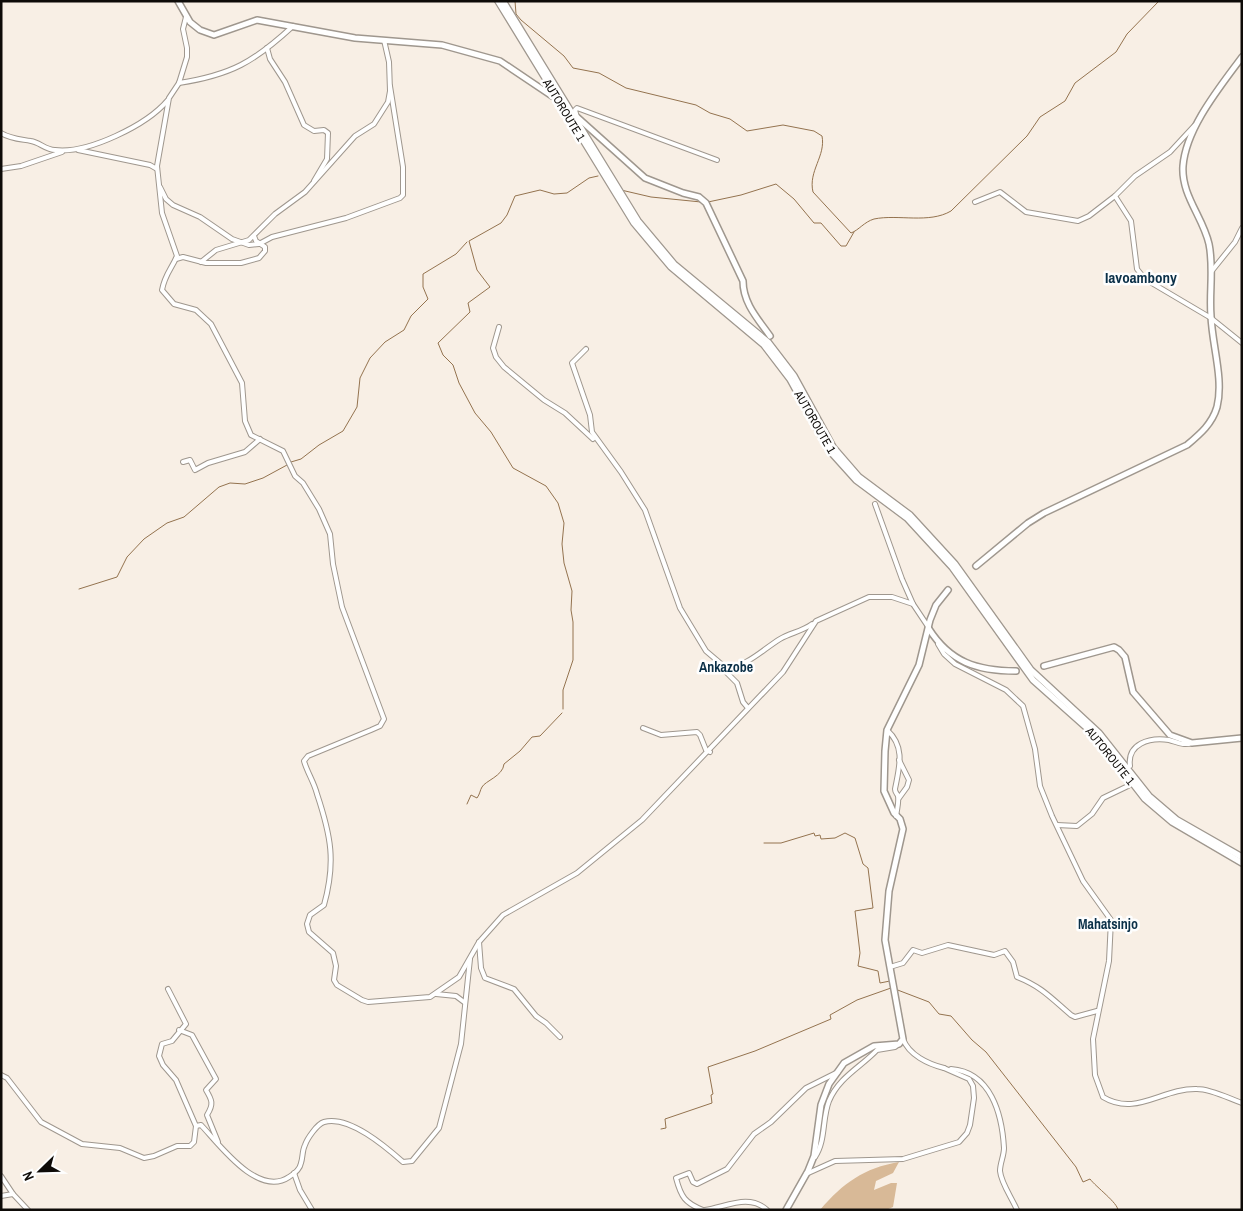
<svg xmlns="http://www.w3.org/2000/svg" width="1243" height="1211" font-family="'Archivo Narrow',sans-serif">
	<rect width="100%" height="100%" fill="#f8efe5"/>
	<path fill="#d8b997" d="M899,1162L893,1173L876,1181L874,1190L891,1183H897L893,1207L886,1210H820C843,1183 864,1168 899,1162Z"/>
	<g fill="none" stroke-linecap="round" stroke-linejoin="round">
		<g stroke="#94734f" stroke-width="1">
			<path d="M515,1L516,14L521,20L564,56L573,68L599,73L626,88L696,105L710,113L730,119L747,131L783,125L814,131L822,136C826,156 808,171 813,192L851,233C859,230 864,222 874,219C898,214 929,224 951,211L1027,136L1040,117L1065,101L1075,83L1116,52L1127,34L1159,1"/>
			<path d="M621,190L651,197L701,202"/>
			<path d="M708,202L741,195L776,184L794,199L814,223H821L841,246H846L854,232"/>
			<path d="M291,462L301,459L319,445L343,431L357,407L360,378L370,358L385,342L404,330L411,316L428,299L423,287V274L456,254L467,242"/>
			<path d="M79,589L117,577L127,557L144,539L167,523L184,517L219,487L230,483L245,484L263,478L287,465"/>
			<path d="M563,709V690L573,660V622L571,610L572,591L564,563L562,544L564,523L558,503L546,486L513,468L491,432L475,413L459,383L453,365L443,355L438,343L470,312L468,303L490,287L477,270L469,241L501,223L507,215L515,196L540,190L554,194L567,193L589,178L598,176"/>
			<path d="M467,804L471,795L477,798C480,794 480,790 482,787C485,781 503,776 504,764L520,751L532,737L540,736L562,713"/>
			<path d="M764,843H781L814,833L815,836L820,835L821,839L835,838L845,833L855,838L863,864L868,868L873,908L855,911L860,953L858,966L878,971L880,983L890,981"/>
			<path d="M895,989L929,1002L939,1014L951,1016L972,1040L986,1052L1076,1167L1083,1182L1090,1179C1096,1187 1118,1203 1118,1210"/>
			<path d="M661,1129L666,1128L665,1119L712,1103L711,1095L713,1094L708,1067L755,1051L831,1019L830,1015L857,1000L891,988"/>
		</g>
		<g stroke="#9f978e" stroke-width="6">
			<g id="minor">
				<path d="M186,17L183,29L187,48V57L179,83L169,98L157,166L162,213L177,256C171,270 165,274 162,290L174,304L196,310L211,324L242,383L245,421L251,435L283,451L295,476L303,483L319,509L330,534L333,564L342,607L384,719L380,726L371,730L308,756L304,761C307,772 314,782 317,794C331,836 336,862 324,905L310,915L307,924L309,932L333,953L336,966L334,980L337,985L362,1000L368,1002L430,997L459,977L479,942L503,915L577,873L642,820L783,672L816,621L869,597H892L913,604L929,628"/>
				<path d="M267,48L270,59L285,82L304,125L314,131L324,130L328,133L327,159L314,181"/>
				<path d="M179,83C231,75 254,62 293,26"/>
				<path d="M577,117L575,110L577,108L717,160"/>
				<path d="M1195,125L1170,152L1135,176L1115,196L1131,221L1137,269L1145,279L1211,318L1242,343"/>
				<path d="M1,133C11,139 20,139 31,141C39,142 46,150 55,150C88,154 147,125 168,100"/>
				<path d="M78,150L150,165L157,169"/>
				<path d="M1,169L21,166L62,152"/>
				<path d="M160,187L166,199L173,205L200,217L232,239L249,245L259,244L272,237L346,218L400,198L403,195V167L390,86"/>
				<path d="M975,202L1000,192L1026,212L1078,221L1089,216L1115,196"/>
				<path d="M176,259L183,257L206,263H241L259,258L265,251V247L256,241L254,236"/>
				<path d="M201,262L216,250L249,240L275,214L305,192L355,136L374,124L388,102L390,91L389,62L384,40"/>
				<path d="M1211,272L1235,242L1242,228"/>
				<path d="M499,327L493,348L496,357L504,367L544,400L565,413L593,439"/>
				<path d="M586,349L572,363L590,415L592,432L621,472L645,510L680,608L706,651L726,668L727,673L737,683L743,702L748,708"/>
				<path d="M183,462L190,460L195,470L208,463L245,452L260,439"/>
				<path d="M875,504L902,579L913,604"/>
				<path d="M938,644L944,654L955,664L1006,690L1023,706L1035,749L1040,786L1052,816L1083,881L1111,920L1109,961L1093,1039L1095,1075L1103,1097C1136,1117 1162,1088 1197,1089C1211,1089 1228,1098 1242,1103"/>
				<path d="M726,668C748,666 762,650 780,639C790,633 803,631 812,624"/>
				<path d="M643,728L661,735L697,732L700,735L706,750L710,752"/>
				<path d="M887,730C906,747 899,768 895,789C895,793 897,793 898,796C899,802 897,810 896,816"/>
				<path d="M1130,766C1127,744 1149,737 1169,740C1177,742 1183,746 1192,743"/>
				<path d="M899,798L907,787L909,780L899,760"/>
				<path d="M1057,825L1077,826L1092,814L1103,798L1128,786"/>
				<path d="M479,942L481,968L485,978L514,989L536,1016L546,1023L560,1037"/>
				<path d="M890,967L903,963L913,950L922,953L948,945L994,955L1005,951L1013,962L1017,977C1042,987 1051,998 1071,1015L1075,1017L1097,1011"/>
				<path d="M168,989L186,1024L172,1041L162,1044L159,1056L163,1065L176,1080L196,1126"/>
				<path d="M436,994L456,996L464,1002"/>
				<path d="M179,1030L192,1035L216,1079L206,1090C212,1100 214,1104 207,1115L218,1142"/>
				<path d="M903,1039C909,1055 928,1064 944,1068"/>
				<path d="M951,1069C991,1072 1002,1114 1004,1148C1004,1156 1000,1163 1000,1171C1001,1183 1012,1198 1017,1210"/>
				<path d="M1,1075L7,1078L41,1122L82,1144L120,1148L144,1158L154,1156L177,1146H190L194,1142L196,1126L201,1125C219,1144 258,1198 289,1177C294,1174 300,1169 301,1163C303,1157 302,1151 305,1145C307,1139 317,1124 324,1122C349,1115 386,1147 403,1162L412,1161L439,1128L461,1044L470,959"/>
				<path d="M815,1157C826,1141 822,1119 829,1101C839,1077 861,1067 877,1050L895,1047L899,1044"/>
				<path d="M294,1173L300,1190L312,1210"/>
				<path d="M806,1174L835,1161L903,1159L959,1142L967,1133L970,1125L974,1098L973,1086L969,1079L944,1068"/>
				<path d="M1,1176L13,1194L28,1210"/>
				<path d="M1,1196L13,1194"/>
				<path d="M703,1210C685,1203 681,1197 676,1178L689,1173L693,1182L697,1184L727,1169L754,1134L771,1122L806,1088L838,1072"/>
				<path d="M705,1210C726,1207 749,1193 767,1210"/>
			</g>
		</g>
		<g stroke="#9f978e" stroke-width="8">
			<g id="tertiary">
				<path d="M178,1L190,22L200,30L214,35L257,20L355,38L442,45L500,61L552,96"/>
				<path d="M577,117L645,178L683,193L699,197L706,203L743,281C743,303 758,319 770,336"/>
				<path d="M976,566L1028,523L1044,513L1187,445C1200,434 1212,424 1217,407C1224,379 1212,345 1211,316C1209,293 1214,268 1209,244C1203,217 1181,195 1183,166C1186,128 1220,87 1242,57"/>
				<path d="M929,629C950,662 977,671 1016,671"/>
				<path d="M1044,666L1114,647L1119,650L1125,657L1133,692L1170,735L1192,743L1242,738"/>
				<path d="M786,1210L808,1171L814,1156L821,1105L829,1084L844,1063L874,1046L899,1044L903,1039L885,940L889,891L903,829L900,819L894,813L884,791L885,751L887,730L919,665L930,620L936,605L948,590"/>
			</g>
		</g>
		<g stroke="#9f978e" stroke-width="8">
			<g id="secondary">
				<path d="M498,1L634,223L671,267L764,345L790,379L829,450L856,480L907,518L952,567L1033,680L1096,736L1145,799L1172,822L1242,863"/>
				<path d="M503,1L638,221L674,264L768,342L794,376L833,447L859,477L910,515L955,564L1031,670L1099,733L1149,796L1177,820L1242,857"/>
			</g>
		</g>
		<use href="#minor" stroke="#fff" stroke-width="4"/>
		<use href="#tertiary" stroke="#fff" stroke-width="5"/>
		<use href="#secondary" stroke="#fff" stroke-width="5.5"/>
	</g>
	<g text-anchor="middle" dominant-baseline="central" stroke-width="5" stroke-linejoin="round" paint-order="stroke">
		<g font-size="12" fill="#0e0b08" stroke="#fefefe">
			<text transform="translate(564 110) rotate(59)">AUTOROUTE 1</text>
			<text transform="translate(815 422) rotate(60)">AUTOROUTE 1</text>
			<text transform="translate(1110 756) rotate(51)">AUTOROUTE 1</text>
		</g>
		<g font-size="14" font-weight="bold" fill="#0b3048" stroke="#fefefe">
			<text x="726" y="667">Ankazobe</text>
			<text x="1108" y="924">Mahatsinjo</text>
		</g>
		<g font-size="15" font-weight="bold" fill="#0b3048" stroke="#fefefe">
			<text x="1141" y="277">Iavoambony</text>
		</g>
	</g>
	<rect width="1243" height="1211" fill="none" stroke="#0e0b08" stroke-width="5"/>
	<g transform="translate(40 1171) rotate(247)" stroke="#fefefe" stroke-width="4" paint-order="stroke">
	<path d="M0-4L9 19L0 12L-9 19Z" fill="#0e0b08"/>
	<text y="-8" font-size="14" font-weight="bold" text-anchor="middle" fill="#0e0b08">N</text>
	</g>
</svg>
